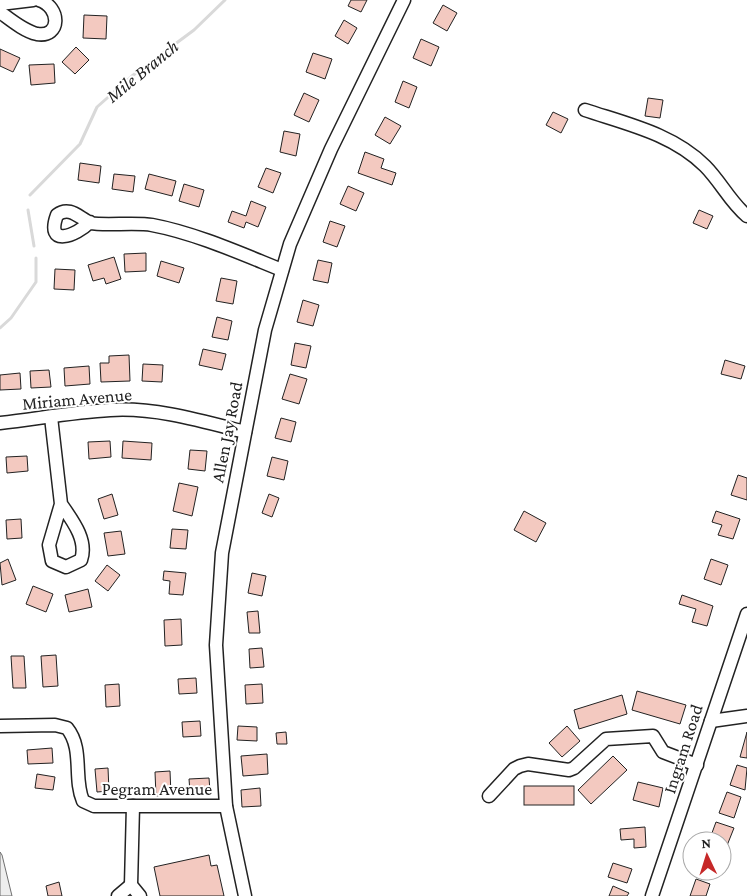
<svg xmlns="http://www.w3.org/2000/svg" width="747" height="896" font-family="'Crimson Pro',serif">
	<rect width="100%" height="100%" fill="#fff"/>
	<path fill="#eee" stroke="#6f6f6f" d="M0,852L2,855L12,896H0Z"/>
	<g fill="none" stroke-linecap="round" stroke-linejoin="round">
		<g stroke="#d9d9d9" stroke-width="3">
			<path d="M30,195L80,144L97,107L132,76L194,30L225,0"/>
			<path d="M28,210L34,246"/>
			<path d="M0,328L11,318L36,282V258"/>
		</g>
	</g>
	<g fill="#f3c9c0" stroke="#222">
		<path d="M351,0H367L361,12L348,6Z"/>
		<path d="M443,5L457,13L447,31L433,23Z"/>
		<path d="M84,15L107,16L106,39L83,38Z"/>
		<path d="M344,20L357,28L348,44L335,36Z"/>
		<path d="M421,39L439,47L431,66L413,58Z"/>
		<path d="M76,47L89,60L75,74L62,62Z"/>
		<path d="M0,49L20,58L13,72L0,66Z"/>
		<path d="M313,53L332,59L325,79L306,72Z"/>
		<path d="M54,64L55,83L31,85L29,65Z"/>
		<path d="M403,81L417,87L409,108L395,102Z"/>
		<path d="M304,93L319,100L309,122L294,115Z"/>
		<path d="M648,98L663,100L660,118L645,116Z"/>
		<path d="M553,112L568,119L561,133L546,125Z"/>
		<path d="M385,117L401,126L390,144L375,135Z"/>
		<path d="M284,131L300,134L296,156L280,152Z"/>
		<path d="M365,152L384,159L381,168L396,173L392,185L358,173Z"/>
		<path d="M80,163L101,166L99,183L78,180Z"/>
		<path d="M266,168L281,173L273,193L258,187Z"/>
		<path d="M114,174L135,176L133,192L112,189Z"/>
		<path d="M149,174L176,181L172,196L145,189Z"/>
		<path d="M184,184L204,190L199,207L179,201Z"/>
		<path d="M348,186L364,193L356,211L340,204Z"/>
		<path d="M251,201L266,207L258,227L246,222L244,228L228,222L232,211L246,216Z"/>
		<path d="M699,210L713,216L707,229L693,223Z"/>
		<path d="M330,221L345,226L337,247L323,242Z"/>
		<path d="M146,253V271L125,272L124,254Z"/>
		<path d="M114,257L121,279L106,284L104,278L93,281L88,265Z"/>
		<path d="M318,260L332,263L328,283L313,280Z"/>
		<path d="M161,261L184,268L179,283L157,276Z"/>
		<path d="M55,269L75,270L74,290L54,289Z"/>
		<path d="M221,278L237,281L233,304L216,301Z"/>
		<path d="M303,300L319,305L313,326L297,322Z"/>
		<path d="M217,317L232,321L228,340L212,337Z"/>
		<path d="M295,343L311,346L306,368L291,365Z"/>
		<path d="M203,349L226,354L222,370L199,365Z"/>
		<path d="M129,355L130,381L101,382L100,363H109V356Z"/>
		<path d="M725,360L745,366L741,379L721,374Z"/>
		<path d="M143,364L163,365L162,382L142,381Z"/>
		<path d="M89,366L90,384L65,386L64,368Z"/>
		<path d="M49,370L51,387L31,388L30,371Z"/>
		<path d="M20,373L21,389L0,390V375Z"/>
		<path d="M290,374L307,379L299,404L282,399Z"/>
		<path d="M281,418L296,422L291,442L275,438Z"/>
		<path d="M110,441L111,457L89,459L88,442Z"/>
		<path d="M123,441L152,443L151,460L122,458Z"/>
		<path d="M190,450L207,451L205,471L188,469Z"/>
		<path d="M27,456L28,471L7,473L6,457Z"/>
		<path d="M272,457L288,461L284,480L267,476Z"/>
		<path d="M738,475L747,478V500L731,495Z"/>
		<path d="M179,483L198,487L192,516L173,511Z"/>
		<path d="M112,494L118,515L104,519L98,499Z"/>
		<path d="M269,494L279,498L272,517L262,513Z"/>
		<path d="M524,511L546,523L536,542L514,530Z"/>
		<path d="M716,511L740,519L733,539L718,535L722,525L712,522Z"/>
		<path d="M21,519L22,538L7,539L6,520Z"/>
		<path d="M172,529L188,530L186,549L170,548Z"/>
		<path d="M121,531L125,554L108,556L104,533Z"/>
		<path d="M8,559L16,580L2,585L0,563Z"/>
		<path d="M711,559L728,565L721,585L704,579Z"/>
		<path d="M107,565L120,575L108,591L95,581Z"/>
		<path d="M164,571L186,573L183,595L169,594L170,581L163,580Z"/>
		<path d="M252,573L266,576L262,596L248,593Z"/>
		<path d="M33,586L53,594L46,612L26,604Z"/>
		<path d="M88,589L92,607L69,612L65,595Z"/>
		<path d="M682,595L713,606L707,626L692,622L696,609L679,604Z"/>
		<path d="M258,611L260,633H249L247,612Z"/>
		<path d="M181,619L182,645L165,646L164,620Z"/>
		<path d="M262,648L264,667L250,668L249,649Z"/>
		<path d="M56,655L58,686L43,687L41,656Z"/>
		<path d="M11,656H24L26,688H13Z"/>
		<path d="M196,678L197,693L179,694L178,679Z"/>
		<path d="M119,684L120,706L106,707L105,685Z"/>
		<path d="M262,684L263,703L246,704L245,685Z"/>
		<path d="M637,691L686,705L680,724L632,710Z"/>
		<path d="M622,695L627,714L579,729L574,710Z"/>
		<path d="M200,721L201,736L183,737L182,722Z"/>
		<path d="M238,726L257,727V741L237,740Z"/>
		<path d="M567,726L580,741L562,757L549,743Z"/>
		<path d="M286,732L287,744H277L276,733Z"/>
		<path d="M747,732V758L740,757Z"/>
		<path d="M52,748L53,763L28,764L27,750Z"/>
		<path d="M267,754L268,774L243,776L241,756Z"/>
		<path d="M613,756L627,770L591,804L578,790Z"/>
		<path d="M737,765L747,768L745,790L730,785Z"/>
		<path d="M108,768L109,791L97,792L95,769Z"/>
		<path d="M170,771L171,795L156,796L155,772Z"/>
		<path d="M37,774L55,777L53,790L35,788Z"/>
		<path d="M209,778L210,791L190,792L189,779Z"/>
		<path d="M638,782L663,788L659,807L633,800Z"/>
		<rect x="524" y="786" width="50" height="19"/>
		<path d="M260,788L261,806L242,807L241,790Z"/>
		<path d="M727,792L741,797L734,818L719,813Z"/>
		<path d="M716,822L734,828L726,848L722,847V841H709Z"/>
		<path d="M645,827L646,847L634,848V839L621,840L620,829Z"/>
		<path d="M209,855L211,866L217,865L224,896H160L154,867Z"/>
		<path d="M613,863L632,869L627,883L608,877Z"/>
		<path d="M699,871H716L714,876Z"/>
		<path d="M696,879L710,884L706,896H690Z"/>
		<path d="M59,882L62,896H48L46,886Z"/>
		<path d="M613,886L629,893L627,896H609Z"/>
	</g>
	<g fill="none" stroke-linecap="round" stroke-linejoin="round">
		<g stroke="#222" stroke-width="15">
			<g id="minor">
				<path d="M0,4L33,0"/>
				<path d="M0,12C11,20 24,31 37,34C61,38 61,7 39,0"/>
				<path d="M585,110C627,124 673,134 705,166C721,182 730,202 747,216"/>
				<path d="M90,222C76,236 45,248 57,215C70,205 80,219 91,223C102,226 137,222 152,225C195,233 242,254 282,270"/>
				<path d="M51,417L61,504L49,545L52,561L66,567L81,560C88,540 72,520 61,504"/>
				<path d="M0,423C36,419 73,412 110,410C155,407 202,421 245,432"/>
				<path d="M711,721L747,716"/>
				<path d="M0,726L55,725L67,728C84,749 73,778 83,801L94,806H226"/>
				<path d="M489,796L514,769L520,766L528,764L569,770L574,768L606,739L653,736L663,752L697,765"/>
				<path d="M133,806L131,885L140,896"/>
				<path d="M118,896L131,885"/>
				<path d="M245,896L226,806L216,645L222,553L265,330L290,244L331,149L404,0"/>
				<path d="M652,896L747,614"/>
			</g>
		</g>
		<use href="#minor" stroke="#fff" stroke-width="12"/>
	</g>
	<g text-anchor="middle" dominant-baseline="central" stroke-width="4" stroke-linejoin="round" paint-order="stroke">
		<g font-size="18" fill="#222" stroke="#fff">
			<text transform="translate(77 399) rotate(-5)">Miriam Avenue</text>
			<text transform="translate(227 432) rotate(-79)">Allen Jay Road</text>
			<text transform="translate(683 749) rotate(-72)">Ingram Road</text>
			<text x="157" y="789">Pegram Avenue</text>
		</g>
		<g font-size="19" font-style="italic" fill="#222" stroke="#fff">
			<text transform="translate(142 71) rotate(-39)">Mile Branch</text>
		</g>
	</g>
	<g transform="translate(707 856) rotate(356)"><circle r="24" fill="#ffffff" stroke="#a7a7a7"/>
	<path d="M0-4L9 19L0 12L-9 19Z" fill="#c62828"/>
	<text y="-8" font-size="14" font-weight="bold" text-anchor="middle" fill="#222222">N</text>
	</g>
</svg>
